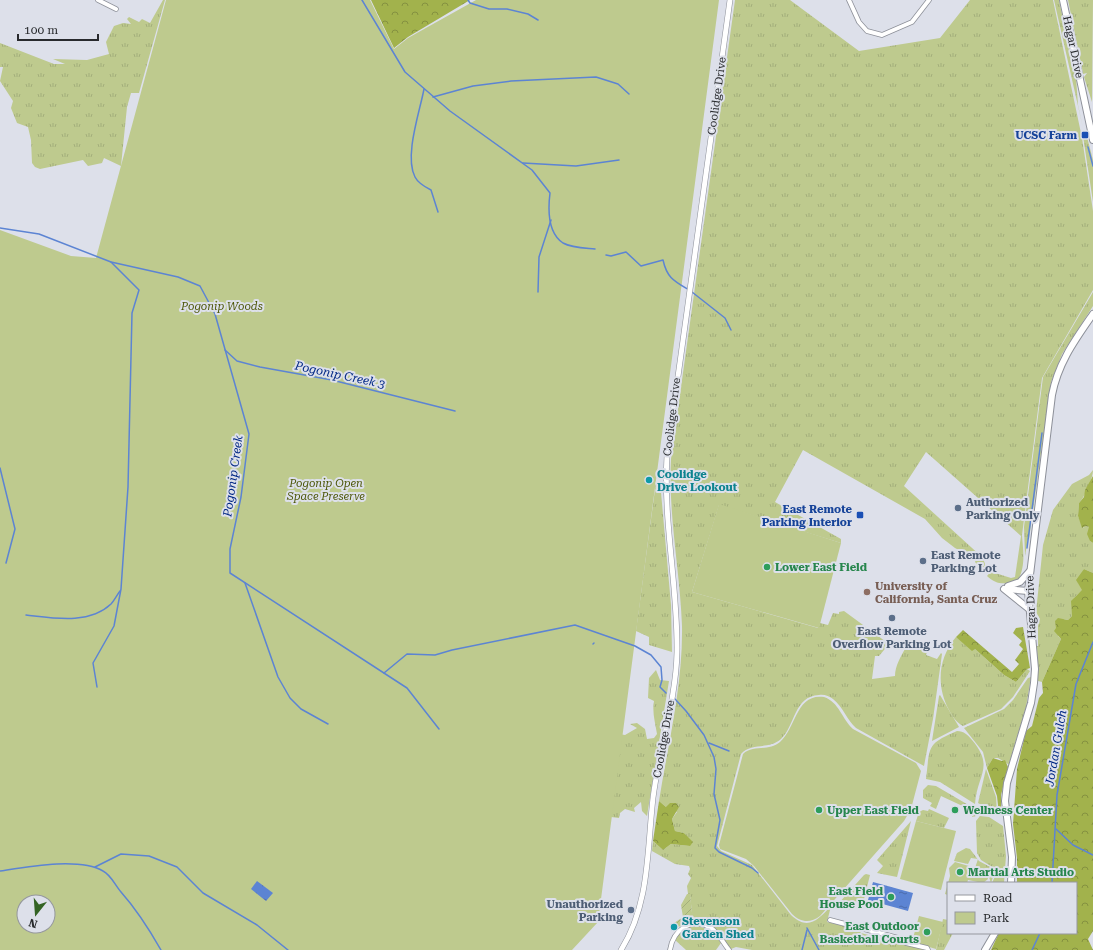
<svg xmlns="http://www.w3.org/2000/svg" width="1093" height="950" font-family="'Roboto Serif',serif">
	<defs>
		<pattern id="grass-tufts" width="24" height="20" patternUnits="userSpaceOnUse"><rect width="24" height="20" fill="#beca8e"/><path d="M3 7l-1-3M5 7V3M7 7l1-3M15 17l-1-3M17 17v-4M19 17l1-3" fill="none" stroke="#a3ae7b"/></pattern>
		<pattern id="forest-crowns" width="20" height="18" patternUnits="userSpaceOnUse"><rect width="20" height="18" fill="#a2b24c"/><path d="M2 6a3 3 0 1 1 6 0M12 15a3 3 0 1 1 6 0" fill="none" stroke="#849140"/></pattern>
		<pattern id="garden-furrows" width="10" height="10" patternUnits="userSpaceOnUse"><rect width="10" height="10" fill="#beca8e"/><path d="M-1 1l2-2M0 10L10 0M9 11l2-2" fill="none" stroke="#a3ae7b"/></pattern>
		<pattern id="water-ripples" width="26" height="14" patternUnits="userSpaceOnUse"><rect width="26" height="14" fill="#5c84d3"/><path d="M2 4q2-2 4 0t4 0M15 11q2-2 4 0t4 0" fill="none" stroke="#4c6cac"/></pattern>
	</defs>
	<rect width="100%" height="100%" fill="#dde0ea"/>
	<g fill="url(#grass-tufts)">
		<path d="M163,0H165L139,93H131L127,107L121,166L104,158L102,163L88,166L83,160L40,169L35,167L32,163L31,140L28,127L17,123L11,108L13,101L0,81L3,67H0V43L54,64H65L53,59L87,60L109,54L106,42L114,26L123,23L131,24L127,19L129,17L139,22L142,19L150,23Z"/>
		<path d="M735,0H790L859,51L940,38L970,0H1053L1082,138L1093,211V290L1042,378L1022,535C1023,550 1026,566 1018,580C1006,585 996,585 987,576L993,569L992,572L1011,578L1015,577L1021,536L926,452L904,486L983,558L985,564L984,572L975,562L976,559L955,548L942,538L925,519L803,450L775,502L841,539V543L719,505L692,592L818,628L820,623L828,625L833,613L839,614V612L844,611L889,644L879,656H875L872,679L895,676C895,666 901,656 906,647L909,648L911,645L924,646L928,649L926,655L937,659L941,653L942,654L933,719L924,766L856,728C847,720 843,707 833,699C829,696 824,694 819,695C794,696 795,726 781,739C769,750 751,742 741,754L717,846L721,851L752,865L791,915C808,931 818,920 831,906L827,922L857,929L861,933L925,950H752L736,947L731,949L713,927L693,922L690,895L688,894L687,886L691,878L688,874L690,869L689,866L675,864L652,851L653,841L663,850L671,844L690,846L688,838L684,833L675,831L672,819L677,812L666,807L659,801C668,744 683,685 682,626C680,570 668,515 671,459Z"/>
		<path d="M1054,0H1059L1075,76L1073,75L1076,78L1078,105L1083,128Z"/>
		<path d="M1068,0H1093L1092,102L1084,77L1087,73L1083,74L1082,68Z"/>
		<path d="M1083,136L1087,137L1093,160V202Z"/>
		<path d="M1093,292V306L1062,354L1051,382L1029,539H1028L1025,556L1024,527L1043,377Z"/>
		<path d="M1093,470C1093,478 1085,497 1079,503L1078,516L1083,528L1086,526L1089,527L1090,541L1093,543V573L1084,569L1078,583L1083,590C1070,600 1072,602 1072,616L1068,620L1064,619L1058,636L1061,639L1042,682L1038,681L1037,646H1038V623L1040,619L1036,612L1043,545L1053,510L1072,484L1089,475Z"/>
		<path d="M660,481L671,605L672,652L649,645V637L636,631L656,482Z"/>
		<path d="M956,637L975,649L1004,675L1016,682L1027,669L1030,671L1013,697L1001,709L963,726C957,723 952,716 949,710C936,686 938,658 956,637Z"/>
		<path d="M656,670L660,680L669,681L647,816L642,811L641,802L634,808L635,812L625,809L620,813L619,818L603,816L619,734L625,735L637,728L630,724L637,723L645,729L647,739L654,738L657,734C655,722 652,712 654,701L648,698L649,678Z"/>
		<path d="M1031,677L1026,707L1008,767V764L998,758H993L987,768L983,752L964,728L1004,709L1013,700L1028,678Z"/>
		<path d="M940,695L959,727L932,741L939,696Z"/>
		<path d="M957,731C964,731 968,735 972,740C995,767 977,775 975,804L940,782L926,779C930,747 926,744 957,731Z"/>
		<path d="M986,769L996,797L997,814L978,803Z"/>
		<path d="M928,785L936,786L977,810L976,816L972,817L973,814L969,809L941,796L936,809L930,806L932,803L923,798V790Z"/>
		<path d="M929,809L949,818L944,828L916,821L919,812L923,810L928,811Z"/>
		<path d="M980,816L989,817L1003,826L1006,856L1004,883H992L996,874L994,868L981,860L977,853L976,821Z"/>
		<path d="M911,821L897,877L877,873L883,866L877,860Z"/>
		<path d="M966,848L970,849L979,861L992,868L994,874L991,883L987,871L975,868L978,859L971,858L968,864L954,861L957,853Z"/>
		<path d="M866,874L870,875L863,903L853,901L852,903H854L852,910L844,908L846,905L843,903L841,905L838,904L864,875Z"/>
		<path d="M943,919L948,920V933H953L944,950H936Z"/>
		<path d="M695,925L713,931L721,943L716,950H686L674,939L681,930Z"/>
	</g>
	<g fill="url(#forest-crowns)">
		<path d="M371,0H470L408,37L394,48Z"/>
		<path d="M1093,476V543L1090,541L1087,534L1089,527L1086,526L1082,528L1078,516L1079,503L1084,497L1085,490Z"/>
		<path d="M1084,569L1093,573V931L1088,939L1093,950H991L999,933H1076V883H1017V858L1013,824L1017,769L1026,731L1032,726L1039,698L1043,693L1042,682L1061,639L1054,631L1056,628L1055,621L1058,618L1068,620L1072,616L1071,601L1082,590L1076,580Z"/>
		<path d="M1023,627L1030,668L1027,669L1016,682L1004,675L975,649L972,651L956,637L963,630L1012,672L1019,664L1015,660L1023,649L1019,645L1022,641L1013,633L1016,628Z"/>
		<path d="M993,758L1002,761L1005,760L1008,767L1001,795V813L999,814L997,796L987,768Z"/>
		<path d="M659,801L666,807L670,803H676L679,807L672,819L675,831L684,833L693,842L690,846L671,844L663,850L653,841Z"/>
	</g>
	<g fill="#beca8e" fill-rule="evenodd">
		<path d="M166,0H370L394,49L408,38L476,0H719L598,922L572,950H0V230L71,256L96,258ZM24,902H48V926H24Z"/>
		<path d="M719,504L841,543L819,628L692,592Z"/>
		<path d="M824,697C839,702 842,719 853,729L916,763L921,771L911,809L904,821L820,916C810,924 800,922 792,914L754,866L746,859L720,849L719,845L743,754C753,744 769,752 780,742C796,728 796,693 824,697Z"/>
		<path d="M916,821L956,831L941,890L900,879Z"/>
		<path d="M955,862L986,871L988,879L983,883L968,880L967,883H948V895L945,894L950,876L949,868Z"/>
		<path d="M919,916L943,922L936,949L912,942Z"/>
	</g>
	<path fill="url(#garden-furrows)" d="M687,894H690L693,922L678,927L674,923L683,917L681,905Z"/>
	<g fill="url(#water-ripples)">
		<path d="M257,881L273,893L266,901L251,889Z"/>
		<path d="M873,882L913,893L908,911L868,900Z"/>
	</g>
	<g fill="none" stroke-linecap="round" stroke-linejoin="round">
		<g stroke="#5c84d3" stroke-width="1.5">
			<path d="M362,0L405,72L450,111L532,170L550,193C548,209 548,233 563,243C572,248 585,248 595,249"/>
			<path d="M468,0L470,3L489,9H507L528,14L538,20"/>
			<path d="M424,89C420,111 404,156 415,177C418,183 425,187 431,190L438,212"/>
			<path d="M433,97L473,86L511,81L596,77L618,84L629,94"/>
			<path d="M1088,147L1093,166"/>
			<path d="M523,163L576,166L619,160"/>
			<path d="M0,228L39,234L111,262L178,277L200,286L215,314L249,434L241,497L230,549V573L407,688L439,729"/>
			<path d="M606,255L611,256L626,252L641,266L663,260C667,278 674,281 689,290"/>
			<path d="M538,292L539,257L551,220"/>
			<path d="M692,292L725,318L731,330"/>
			<path d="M225,350L237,361L260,367L332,380L455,411"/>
			<path d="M0,468L15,529L6,563"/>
			<path d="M1027,548L1042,433"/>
			<path d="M245,583L278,677L290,698L301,709L328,724"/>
			<path d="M26,615C53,618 89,625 111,604C114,601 117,595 120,591"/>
			<path d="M593,644L594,643"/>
			<path d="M384,673L407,654L435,655L452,650L575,625L635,646L651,655L661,667L662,680L660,687L666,693"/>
			<path d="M97,687L93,663L114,626L121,589L128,487L132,313L139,290L111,262"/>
			<path d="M675,699L686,711L704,735L714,757L716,769L714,794L720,820L715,848L719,852L752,868L758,873"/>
			<path d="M709,743L729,751"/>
			<path d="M1056,829L1073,845L1093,855"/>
			<path d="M95,867L121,854L149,856L177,867L203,893L257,925L288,950"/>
			<path d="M0,871C26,867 79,857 103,871C111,875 115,885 121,892C137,910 149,929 161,950"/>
			<path d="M1052,883L1057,795L1076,684L1093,642"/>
			<path d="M807,928L819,950"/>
			<path d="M802,950L807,930"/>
			<path d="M1032,950L1040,933"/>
		</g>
		<g stroke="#8d9099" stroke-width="5.5">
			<g id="minor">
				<path d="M98,0L116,9"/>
				<path d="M849,0L859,22L867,31L882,35L912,22L929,0"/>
				<path d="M830,920L902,939L906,943L927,948L928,950"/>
				<path d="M670,950C673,930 692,916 711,928C719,933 723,943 729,950"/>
			</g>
		</g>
		<g stroke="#8d9099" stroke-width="6">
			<path id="tertiary" d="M621,950C650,904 647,850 653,798C659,749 676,701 677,652C678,587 663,522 667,456L730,0"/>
		</g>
		<g stroke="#8d9099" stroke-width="8">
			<g id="secondary">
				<path d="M1063,0L1093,140"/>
				<path d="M1008,586L1020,582L1030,571"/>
				<path d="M1004,589L1029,609"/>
				<path d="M1006,589L1028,591"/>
				<path d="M1011,883L1012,857L1005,801L1007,783L1031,703L1034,683L1035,669L1028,591L1052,395C1058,363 1075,340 1093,314"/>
				<path d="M985,950L995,933"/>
			</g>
		</g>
		<use href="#minor" stroke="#fff" stroke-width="4"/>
		<use href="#tertiary" stroke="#fff" stroke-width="5"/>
		<use href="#secondary" stroke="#fff" stroke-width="6"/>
	</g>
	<g fill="#1a4fb4" stroke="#dde0ea" stroke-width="1.5">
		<rect x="1081" y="131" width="8" height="8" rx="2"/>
		<rect x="856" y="511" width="8" height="8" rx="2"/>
	</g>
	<g fill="#0f9aa8" stroke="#dde0ea" stroke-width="1.5">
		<circle cx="649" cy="480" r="4"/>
		<circle cx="674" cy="927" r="4"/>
	</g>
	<g fill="#5c6f8a" stroke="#dde0ea" stroke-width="1.5">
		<circle cx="958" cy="508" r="4"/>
		<circle cx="923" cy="561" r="4"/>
		<circle cx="892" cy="618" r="4"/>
		<circle cx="631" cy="910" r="4"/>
	</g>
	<g fill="#2e9e5b" stroke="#dde0ea" stroke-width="1.5">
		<circle cx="767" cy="567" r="4"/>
		<circle cx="819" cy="810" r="4"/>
		<circle cx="955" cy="810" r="4"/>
		<circle cx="960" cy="872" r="4"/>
		<circle cx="891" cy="897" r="4"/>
		<circle cx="927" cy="932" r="4"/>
	</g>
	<circle fill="#8d6e63" stroke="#dde0ea" stroke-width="1.5" cx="867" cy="592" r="4"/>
	<g text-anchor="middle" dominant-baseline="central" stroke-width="4" stroke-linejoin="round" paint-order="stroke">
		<g font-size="11" fill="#282a2d" stroke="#dde0ea">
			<text transform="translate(1073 47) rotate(78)">Hagar Drive</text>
			<text transform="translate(717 96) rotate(-82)">Coolidge Drive</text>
			<text transform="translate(672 417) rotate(-83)">Coolidge Drive</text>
			<text transform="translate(1031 607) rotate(-92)">Hagar Drive</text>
			<text transform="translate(664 739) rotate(-80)">Coolidge Drive</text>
		</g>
		<g font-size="11" font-weight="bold" fill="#164399" stroke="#dde0ea" text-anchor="end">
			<text x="1077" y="135">UCSC Farm</text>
			<text x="852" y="509">East Remote<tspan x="852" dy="13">Parking Interior</tspan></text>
		</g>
		<g font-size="11" font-style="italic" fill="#4d5709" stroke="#dde0ea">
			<text x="222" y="306">Pogonip Woods</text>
			<text x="326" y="483">Pogonip Open<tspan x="326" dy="13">Space Preserve</tspan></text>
		</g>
		<g font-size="11" font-weight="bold" fill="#0d838f" stroke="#dde0ea" text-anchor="start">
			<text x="657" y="474">Coolidge<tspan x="657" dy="13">Drive Lookout</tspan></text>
			<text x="682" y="921">Stevenson<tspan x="682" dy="13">Garden Shed</tspan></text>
		</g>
		<g font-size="11" font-weight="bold" fill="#4e5e75" stroke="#dde0ea" text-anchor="start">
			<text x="966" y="502">Authorized<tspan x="966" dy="13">Parking Only</tspan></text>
			<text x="931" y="555">East Remote<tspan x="931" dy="13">Parking Lot</tspan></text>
			<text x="892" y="631" text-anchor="middle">East Remote<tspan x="892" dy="13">Overflow Parking Lot</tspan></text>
			<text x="623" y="904" text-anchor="end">Unauthorized<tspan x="623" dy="13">Parking</tspan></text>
		</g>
		<g font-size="11" font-weight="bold" fill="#27864d" stroke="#dde0ea" text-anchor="start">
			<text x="775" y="567">Lower East Field</text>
			<text x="827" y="810">Upper East Field</text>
			<text x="963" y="810">Wellness Center</text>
			<text x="968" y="872">Martial Arts Studio</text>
			<text x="883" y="891" text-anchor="end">East Field<tspan x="883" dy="13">House Pool</tspan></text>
			<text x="919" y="926" text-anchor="end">East Outdoor<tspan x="919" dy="13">Basketball Courts</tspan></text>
		</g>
		<g font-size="11" font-weight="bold" fill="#785e54" stroke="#dde0ea" text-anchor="start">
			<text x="875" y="586">University of<tspan x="875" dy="13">California, Santa Cruz</tspan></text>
		</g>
		<g font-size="12" font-style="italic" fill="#022885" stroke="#dde0ea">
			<text transform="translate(340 375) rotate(12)">Pogonip Creek 3</text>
			<text transform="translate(233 476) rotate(-82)">Pogonip Creek</text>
			<text transform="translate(1056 748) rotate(-80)">Jordan Gulch</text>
		</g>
	</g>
	<rect x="947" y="882" width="130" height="52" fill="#dde0ea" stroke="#95979e"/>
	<rect x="955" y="895" width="20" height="6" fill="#ffffff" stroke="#95979e"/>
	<text x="983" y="902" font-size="12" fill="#282a2d">Road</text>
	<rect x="955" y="912" width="20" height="12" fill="#beca8e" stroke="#95979e"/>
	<text x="983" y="922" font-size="12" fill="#282a2d">Park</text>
	<g transform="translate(36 914) rotate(197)"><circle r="19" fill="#dde0ea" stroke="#95979e"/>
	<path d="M0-3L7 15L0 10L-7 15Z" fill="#336324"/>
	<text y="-6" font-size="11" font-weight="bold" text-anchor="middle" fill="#282a2d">N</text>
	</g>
	<path d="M18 34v6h80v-6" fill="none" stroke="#282a2d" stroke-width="2"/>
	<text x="24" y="34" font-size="12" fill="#282a2d" stroke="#dde0ea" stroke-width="3" paint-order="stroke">100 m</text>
</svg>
